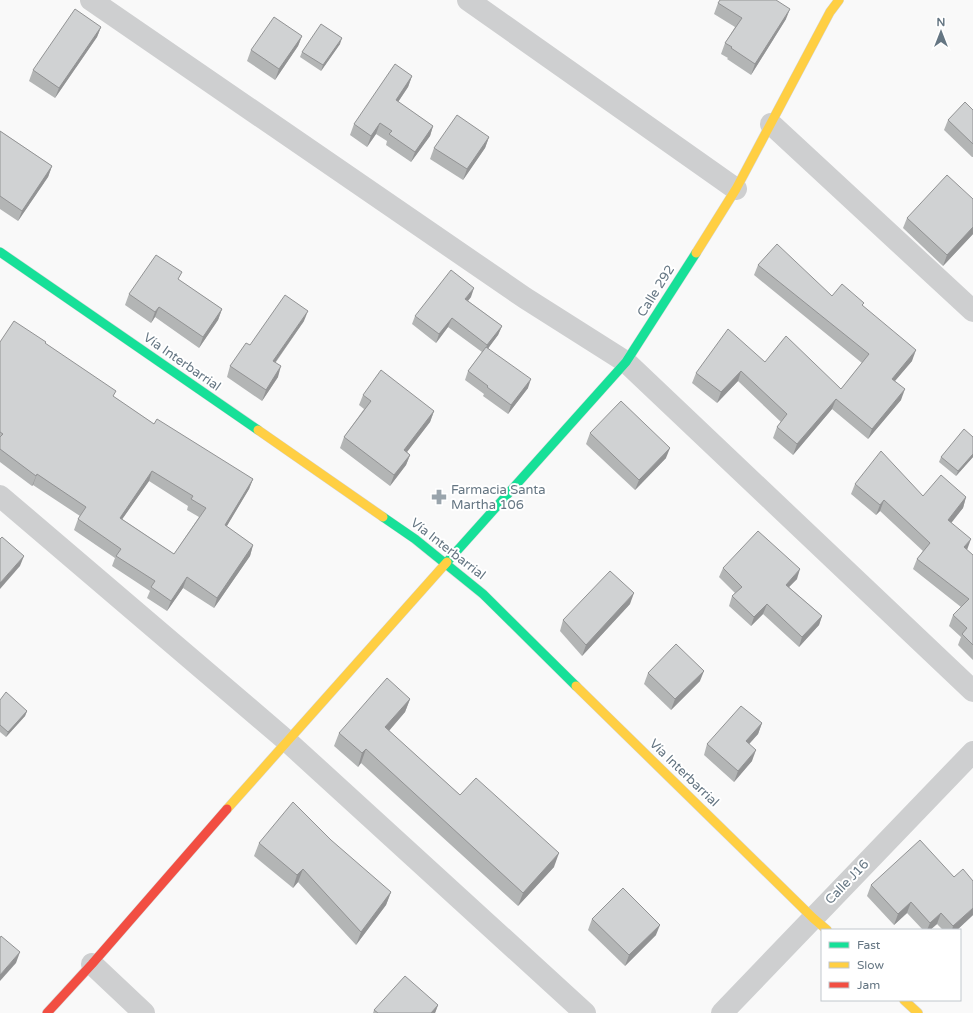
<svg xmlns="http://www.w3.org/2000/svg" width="973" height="1013" font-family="'Varela Round',sans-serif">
	<rect width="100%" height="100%" fill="#f9f9f9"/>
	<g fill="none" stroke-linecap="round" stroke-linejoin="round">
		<g stroke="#d5d6d7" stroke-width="10">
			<g id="fast">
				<path d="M0,252L258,430"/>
				<path d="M383,517L415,539L483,594L576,686"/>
				<path d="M447,562L626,362L696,253"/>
			</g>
		</g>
		<g stroke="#d5d6d7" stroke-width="10">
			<g id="slow">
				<path d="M696,253L736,189L830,12L839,0"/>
				<path d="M258,430L383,517"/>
				<path d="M576,686L813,918L827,930"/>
				<path d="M227,809L447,562"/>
				<path d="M904,1000L918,1013"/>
			</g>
		</g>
		<g stroke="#d5d6d7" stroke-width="10">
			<path id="jam" d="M47,1013L92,964L227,809"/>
		</g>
		<g stroke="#cecfd0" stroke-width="22">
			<path d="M91,0L525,298L626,362L973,691"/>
			<path d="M468,0L736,189"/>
			<path d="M771,124L973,311"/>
			<path d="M0,496L287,741L585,1013"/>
			<path d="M92,964L144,1013"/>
			<path d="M722,1013L973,752"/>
		</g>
		<use href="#fast" stroke="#16e098" stroke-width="9"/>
		<use href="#slow" stroke="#ffcf43" stroke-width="9"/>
		<use href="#jam" stroke="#f24e42" stroke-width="9"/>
	</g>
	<g fill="#b3b5b5" fill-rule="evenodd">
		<path d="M718,3L786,19L751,75L727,59L728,58L721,54L725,43L735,27L714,14Z"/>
		<path d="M101,27L97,37L55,98L29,81L33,70Z"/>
		<path d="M302,36L298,46L275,80L247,61L251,50Z"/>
		<path d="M340,44L321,71L300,57L302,52Z"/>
		<path d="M412,76L408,87L398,102L433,126L430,136L411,162L386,145L387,141L376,134L367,147L350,135L354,124Z"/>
		<path d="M973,110V157H972L944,130L948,120Z"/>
		<path d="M0,131L52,166L48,177L18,221L0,209Z"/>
		<path d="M489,137L485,148L463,180L430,159L434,148Z"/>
		<path d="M973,199V234L943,266L903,228L907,218Z"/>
		<path d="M758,265L832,296L863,306L912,361L895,381L901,400L868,439L832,409L793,455L773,438L777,427L781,422L738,381L717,403L692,383L696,373L765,362L841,389L862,363L754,275Z"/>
		<path d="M179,280L222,309L218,320L199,348L155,317L151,323L125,305L129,294Z"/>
		<path d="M471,297L468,301L502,326L498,335L488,348L528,388L508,414L483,396L484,394L465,380L468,371L482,352L448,327L436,343L412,324L415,316Z"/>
		<path d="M304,321L276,362L278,377L262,401L227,377L230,366L250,345Z"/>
		<path d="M0,342L45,344L114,397L154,424L253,479L249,489L226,527L253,545L250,556L214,608L183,588L167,611L147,598L150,591L112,566L115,558L74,530L78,519L80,516L33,485L32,486L0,462ZM149,481L188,506L187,510L199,517L174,554L122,519Z"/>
		<path d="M363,395L434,411L430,422L407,452L410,455L406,465L390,486L340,448L344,437L364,409L359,405Z"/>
		<path d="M590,433L666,458L635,490L586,444Z"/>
		<path d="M973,437V457L956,476L939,462L941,457Z"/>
		<path d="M855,484L923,496L966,497L963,508L951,522L967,550L973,555V660L958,645L961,637L949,626L953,615L961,607L913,569L917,559L923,551L880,511L876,515L851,494Z"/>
		<path d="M723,568L797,579L789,587L822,616L819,625L799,647L763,614L751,626L729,606L732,596L735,593L719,577Z"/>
		<path d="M630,604L582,656L560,631L563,620Z"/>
		<path d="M648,673L700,681L671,710L644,684Z"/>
		<path d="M410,699L405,712L389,731L460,795L554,867L518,906L361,763L358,767L334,746L339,733Z"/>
		<path d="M0,700L27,711L25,716L6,737L0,732Z"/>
		<path d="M762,723L758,734L749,744L752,761L734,782L704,755L707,744Z"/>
		<path d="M259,843L391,892L386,905L356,945L298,882L293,888L254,856Z"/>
		<path d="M871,885L973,915L957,930H943L937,924L930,930H923L907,913L894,925L867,896Z"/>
		<path d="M592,919L656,935L625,966L588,930Z"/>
		<path d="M438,1005L435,1013H373L374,1010Z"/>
	</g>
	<g fill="#929394">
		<path d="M790,9L786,19L751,75L755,64Z"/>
		<path d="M101,27L97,37L55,98L59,88Z"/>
		<path d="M302,36L298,46L275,80L279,69Z"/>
		<path d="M342,38L340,44L321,71L323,65Z"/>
		<path d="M412,76L408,87L392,111L396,100Z"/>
		<path d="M380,123L376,134L367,147L371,136Z"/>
		<path d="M433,126L430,136L411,162L415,152Z"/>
		<path d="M489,137L485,148L463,180L467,169Z"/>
		<path d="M52,166L48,177L18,221L22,211Z"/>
		<path d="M973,227V234L943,266L947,255Z"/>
		<path d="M474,288L471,297L462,308L465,299Z"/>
		<path d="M159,307L155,317L151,323L155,312Z"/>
		<path d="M222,309L218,320L199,348L203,337Z"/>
		<path d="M308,311L304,321L269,371L273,361Z"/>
		<path d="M452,318L448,327L436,343L439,334Z"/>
		<path d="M502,326L498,335L484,354L487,345Z"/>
		<path d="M916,350L912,361L888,389L892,379Z"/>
		<path d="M281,366L278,377L262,401L266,390Z"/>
		<path d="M741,371L738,381L717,403L721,392Z"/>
		<path d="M531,379L528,388L508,414L511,405Z"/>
		<path d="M905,389L901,400L868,439L872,429Z"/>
		<path d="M836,399L832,409L793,455L797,444Z"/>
		<path d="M434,411L430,422L400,461L404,450Z"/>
		<path d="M670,448L666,458L635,490L639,480Z"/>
		<path d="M973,454V457L956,476L958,471Z"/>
		<path d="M410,455L406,465L390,486L394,475Z"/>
		<path d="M152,471L149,481L116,528L120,518Z"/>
		<path d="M37,474L33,485L32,486L36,476Z"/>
		<path d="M253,479L249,489L221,536L225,525Z"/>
		<path d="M966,497L963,508L945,531L948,520Z"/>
		<path d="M884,500L880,511L876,515L880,505Z"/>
		<path d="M971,539L967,550L964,547Z"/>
		<path d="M253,545L250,556L214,608L217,598Z"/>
		<path d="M24,556L20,566L0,589V583Z"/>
		<path d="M800,569L797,579L782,594L786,585Z"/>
		<path d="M187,577L183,588L167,611L171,601Z"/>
		<path d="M634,593L630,604L582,656L586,645Z"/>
		<path d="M767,604L763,614L751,626L754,617Z"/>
		<path d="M822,616L819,625L799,647L802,637Z"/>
		<path d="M704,671L700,681L671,710L675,699Z"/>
		<path d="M410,699L405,712L380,741L385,727Z"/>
		<path d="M27,711L25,716L6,737L8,732Z"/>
		<path d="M762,723L758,734L742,752L746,741Z"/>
		<path d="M366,749L361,763L358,767L362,753Z"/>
		<path d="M756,750L752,761L734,782L738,771Z"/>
		<path d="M559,853L554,867L518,906L523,893Z"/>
		<path d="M303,869L298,882L293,888L297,875Z"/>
		<path d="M391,892L386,905L356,945L361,932Z"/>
		<path d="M911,902L907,913L894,925L898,914Z"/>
		<path d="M973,908V915L957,930H952L953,926Z"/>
		<path d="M941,913L937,924L930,930H927L930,923Z"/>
		<path d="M660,925L656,935L625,966L629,955Z"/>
		<path d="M20,952L16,963L0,981V975Z"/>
		<path d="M438,1005L435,1013H431Z"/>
	</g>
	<g fill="#d0d2d3" stroke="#929394" fill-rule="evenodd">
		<path d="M720,0H776L790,9L755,64L731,48L732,47L725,43L742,18L718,3Z"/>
		<path d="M75,9L101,27L59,88L33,70Z"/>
		<path d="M274,17L302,36L279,69L251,50Z"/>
		<path d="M321,24L342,38L323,65L302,52Z"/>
		<path d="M395,64L412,76L396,100L433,126L415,152L389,134L392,131L380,123L371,136L354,124Z"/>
		<path d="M965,102L973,110V144L948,120Z"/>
		<path d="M457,115L489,137L467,169L434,148Z"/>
		<path d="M0,131L52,166L22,211L0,196Z"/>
		<path d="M947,175L973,199V227L947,255L907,218Z"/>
		<path d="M777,244L832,296L842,284L864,303L862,305L916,350L892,379L905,389L872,429L836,399L797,444L777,427L787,414L741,371L721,392L696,373L728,329L765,362L786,336L841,389L869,354L758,265Z"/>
		<path d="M156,255L182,272L178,279L222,309L203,337L159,307L155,312L129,294Z"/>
		<path d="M451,270L474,288L465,299L502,326L487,345L452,318L439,334L415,316Z"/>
		<path d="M285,295L308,311L273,361L281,366L266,390L230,366L246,343L250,345Z"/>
		<path d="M14,321L46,342L45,343L116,391L113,396L154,424L157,419L253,479L225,525L253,545L217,598L187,577L171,601L151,587L155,581L116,556L121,549L78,519L86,507L37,474L36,476L0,449V437L3,434L0,432V342ZM152,471L193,496L191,499L206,508L174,554L120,518Z"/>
		<path d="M486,347L531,379L511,405L487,387L488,386L468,371Z"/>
		<path d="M381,370L434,411L404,450L410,455L394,475L344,437L371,401L363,395Z"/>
		<path d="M621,401L670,448L639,480L590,433Z"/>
		<path d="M964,429L973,437V454L958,471L941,457Z"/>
		<path d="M881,451L923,496L941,475L966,497L948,520L971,539L964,547L973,555V645L962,634L967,628L953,615L969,599L917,559L930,543L884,500L880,505L855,484Z"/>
		<path d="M758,531L800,569L786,585L822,616L802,637L767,604L754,617L732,596L742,587L723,568Z"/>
		<path d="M2,537L24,556L0,583V539Z"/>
		<path d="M610,571L634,593L586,645L563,620Z"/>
		<path d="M676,644L704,671L675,699L648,673Z"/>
		<path d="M387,678L410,699L385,727L460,795L476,778L559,853L523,893L366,749L362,753L339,733Z"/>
		<path d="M6,692L27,711L8,732L0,725V700Z"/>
		<path d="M741,706L762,723L746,741L756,750L738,771L707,744Z"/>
		<path d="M293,802L331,840L391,892L361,932L303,869L297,875L259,843Z"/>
		<path d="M920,840L954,877L963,869L973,881V908L953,926L941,913L930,923L911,902L898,914L871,885Z"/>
		<path d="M623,888L660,925L629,955L592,919Z"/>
		<path d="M1,936L20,952L0,975V938Z"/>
		<path d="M405,976L438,1005L431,1013H378L374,1010Z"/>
	</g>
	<defs>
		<g id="pharmacy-bare" transform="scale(1.2)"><path d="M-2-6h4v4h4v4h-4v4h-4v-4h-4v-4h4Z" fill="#99a4ac" stroke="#fff" stroke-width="2.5" paint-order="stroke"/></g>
	</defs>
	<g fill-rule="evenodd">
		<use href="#pharmacy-bare" x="439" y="497"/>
	</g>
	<g text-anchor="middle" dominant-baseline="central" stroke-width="4" stroke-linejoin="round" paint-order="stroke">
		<g font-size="13" fill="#657683" stroke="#fff">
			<text transform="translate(656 291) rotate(-58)">Calle 292</text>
			<text transform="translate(182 362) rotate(35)">Vía Interbarrial</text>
			<text transform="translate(448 549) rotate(38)">Vía Interbarrial</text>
			<text transform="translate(684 773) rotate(44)">Vía Interbarrial</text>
			<text transform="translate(847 882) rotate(-46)">Calle J16</text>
		</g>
		<g font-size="13" fill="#657683" stroke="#fff" text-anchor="start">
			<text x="451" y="490">Farmacia Santa<tspan x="451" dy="15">Martha 106</tspan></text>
		</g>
	</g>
	<rect x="821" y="929" width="140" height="72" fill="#ffffff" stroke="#c1c8cd"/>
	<rect x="829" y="942" width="20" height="6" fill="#16e098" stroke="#c1c8cd"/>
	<text x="857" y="949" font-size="12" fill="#657683">Fast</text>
	<rect x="829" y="962" width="20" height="6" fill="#ffcf43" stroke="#c1c8cd"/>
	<text x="857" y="969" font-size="12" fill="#657683">Slow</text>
	<rect x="829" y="982" width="20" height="6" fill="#f24e42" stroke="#c1c8cd"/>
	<text x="857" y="989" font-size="12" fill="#657683">Jam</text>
	<g transform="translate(941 32)" stroke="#ffffff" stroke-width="3" paint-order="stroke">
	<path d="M0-3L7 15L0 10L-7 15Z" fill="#657683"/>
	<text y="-6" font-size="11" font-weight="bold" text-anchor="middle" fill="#657683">N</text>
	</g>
</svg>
